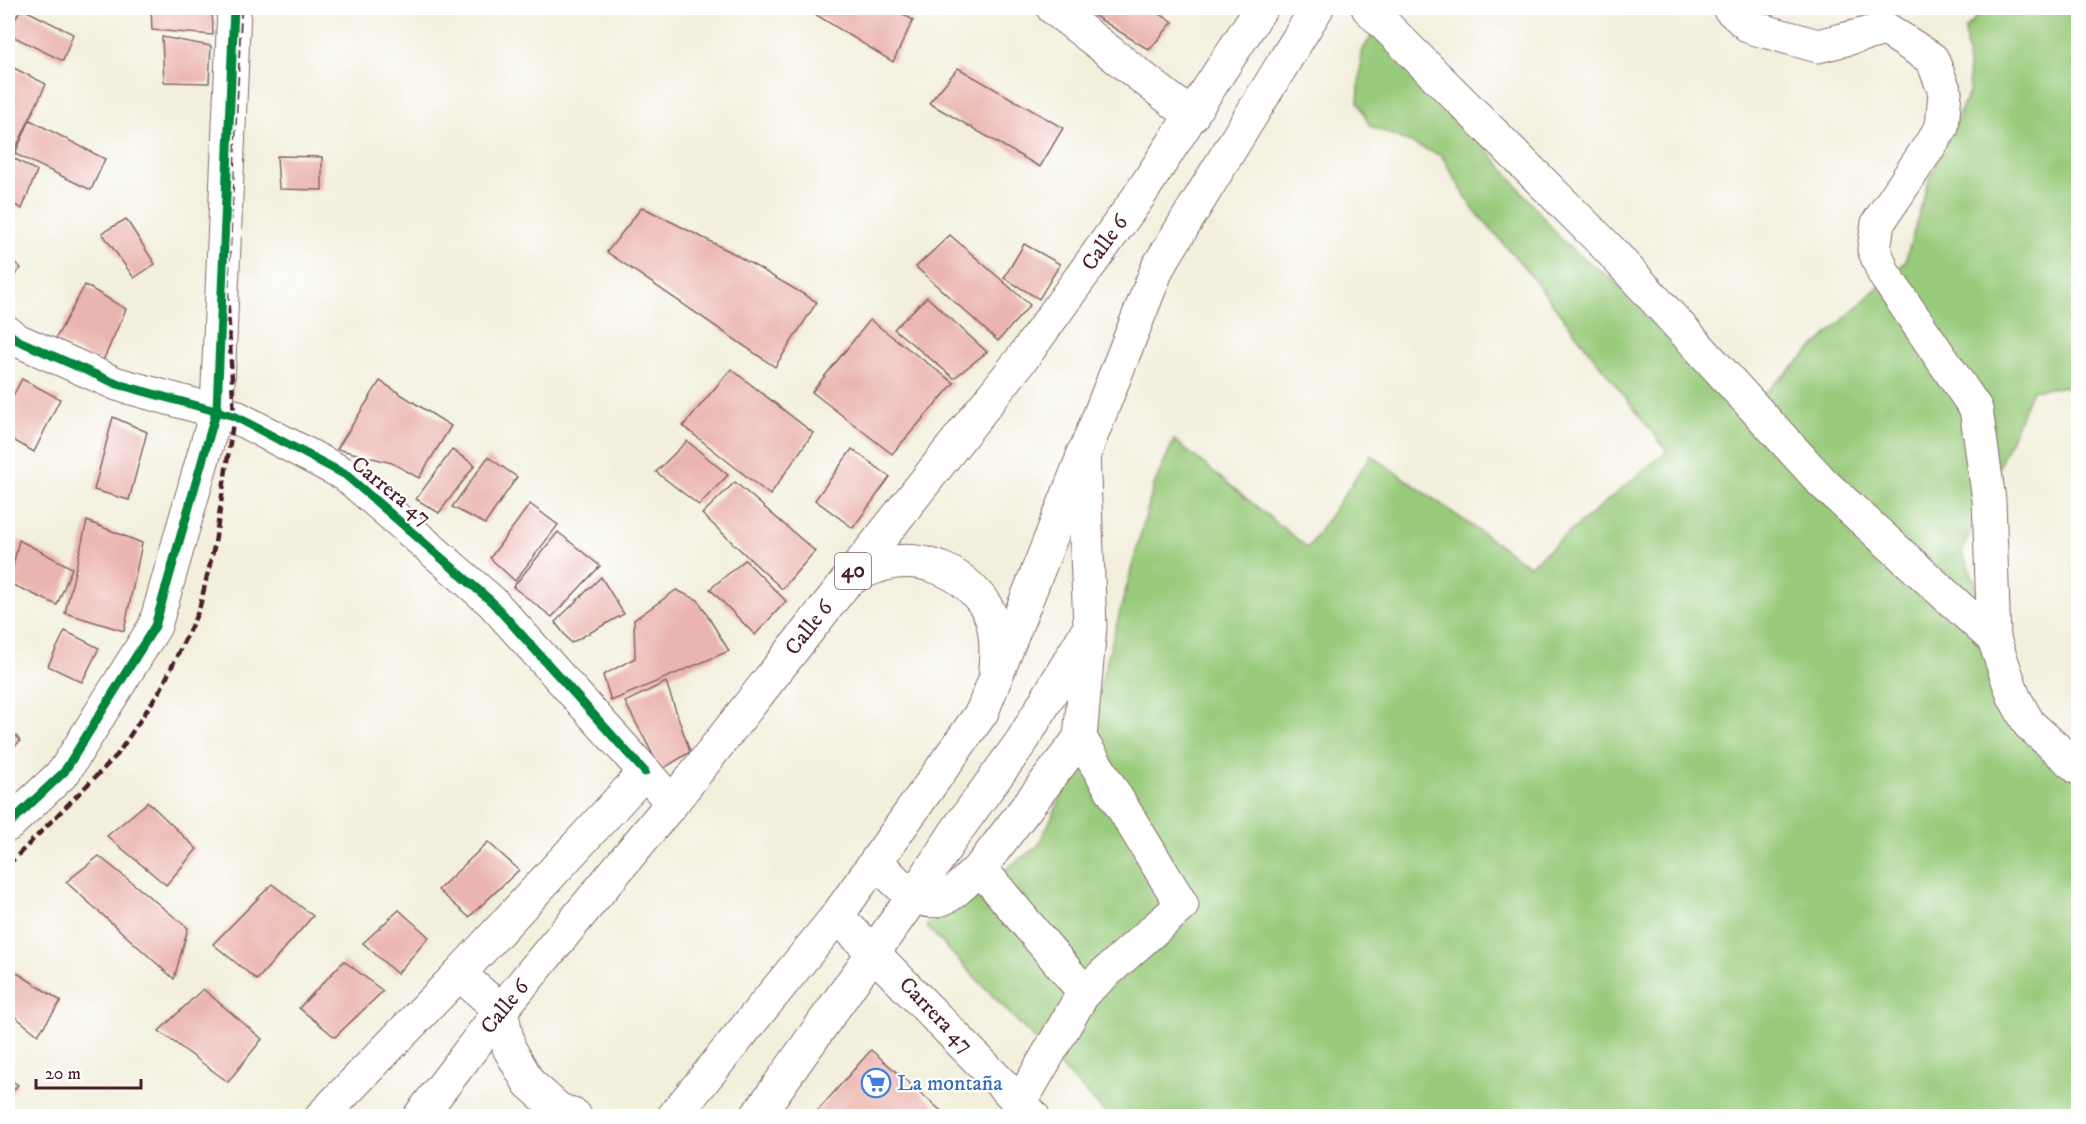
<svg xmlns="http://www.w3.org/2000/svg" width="2086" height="1124" font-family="'IM FELL DW Pica',serif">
	<rect width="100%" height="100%" fill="#fff"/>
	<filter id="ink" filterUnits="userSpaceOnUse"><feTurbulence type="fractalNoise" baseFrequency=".0167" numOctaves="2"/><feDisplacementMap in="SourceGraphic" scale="12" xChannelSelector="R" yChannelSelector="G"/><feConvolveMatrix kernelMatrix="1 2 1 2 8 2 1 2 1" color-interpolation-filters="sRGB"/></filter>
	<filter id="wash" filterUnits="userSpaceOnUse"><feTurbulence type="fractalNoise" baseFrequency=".008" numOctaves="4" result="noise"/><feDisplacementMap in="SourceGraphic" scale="24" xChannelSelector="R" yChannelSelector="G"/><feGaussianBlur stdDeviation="1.35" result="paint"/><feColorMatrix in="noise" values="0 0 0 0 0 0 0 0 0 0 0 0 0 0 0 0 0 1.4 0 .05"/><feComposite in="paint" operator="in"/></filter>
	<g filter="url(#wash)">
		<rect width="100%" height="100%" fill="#f2efdc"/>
		<path fill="#99cb7b" stroke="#727553" stroke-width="1.5" d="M1984,8H2078V385L2032,390L1962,552L2036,723L2078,756V1116H1108L926,926L1038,846L1081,757L1154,485L1174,440L1308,548L1371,455L1529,566L1667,451L1524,267L1473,209L1442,156L1370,126L1358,102L1362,51L1381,21L1566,245L1765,393L1905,262L1928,183L1970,90L1965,30Z"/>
		<g id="blocks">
			<g fill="#ebb5af">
				<path d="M21,8L73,34L63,61L8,34Z"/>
				<path d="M151,8H212L213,35L152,30Z"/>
				<path d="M805,8H893L913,20L893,62Z"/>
				<path d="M1094,8H1150L1173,22L1149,50L1090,13Z"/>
				<path d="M162,37L211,46L209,83L164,82Z"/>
				<path d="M8,65L46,84L13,154L8,151Z"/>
				<path d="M958,68L1063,128L1040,167L929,103Z"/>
				<path d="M30,120L105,159L91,190L15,154Z"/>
				<path d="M8,155L37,171L22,209L8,201Z"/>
				<path d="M277,156L322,157V190L279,189Z"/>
				<path d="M642,207L731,252L817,302L775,367L607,252Z"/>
				<path d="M126,219L155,264L134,278L102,233Z"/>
				<path d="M950,235L1030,305L998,341L916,267Z"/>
				<path d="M1024,244L1060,264L1039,299L1004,278Z"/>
				<path d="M8,257L21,268L8,283Z"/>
				<path d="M85,285L126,309L102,363L55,340Z"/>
				<path d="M927,297L987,352L954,378L894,329Z"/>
				<path d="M870,320L954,383L892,454L812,392Z"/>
				<path d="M731,369L813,433L770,495L683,426Z"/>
				<path d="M22,379L60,399L34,452L8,437V405Z"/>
				<path d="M380,381L451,426L419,478L392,463L337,449Z"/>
				<path d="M113,417L147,432L129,500L94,490Z"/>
				<path d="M687,441L728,475L699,505L656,472Z"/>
				<path d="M852,449L890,477L853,528L815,500Z"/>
				<path d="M452,450L475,465L439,513L416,499Z"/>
				<path d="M488,457L517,477L485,524L452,507Z"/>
				<path d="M735,482L815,551L782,589L702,514Z"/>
				<path d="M530,504L558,525L515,581L490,558Z"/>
				<path d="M87,521L142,543L124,631L65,613Z"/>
				<path d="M558,532L600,566L552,617L513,587Z"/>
				<path d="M19,540L72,568L57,605L9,583Z"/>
				<path d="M745,560L786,601L755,635L710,589Z"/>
				<path d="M601,577L624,614L571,643L555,622Z"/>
				<path d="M676,590L698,600L729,651L611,701L603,675L635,658L634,620Z"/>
				<path d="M65,631L99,648L82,682L48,666Z"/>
				<path d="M666,682L690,752L661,770L625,702Z"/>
				<path d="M8,725L20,741L8,753Z"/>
				<path d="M148,802L197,849L166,885L107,836Z"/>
				<path d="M488,842L519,870L469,917L438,890Z"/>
				<path d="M99,856L188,928L174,979L66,882Z"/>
				<path d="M272,884L313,916L257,980L213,944Z"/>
				<path d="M399,910L429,937L397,974L363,943Z"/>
				<path d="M344,961L383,991L335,1037L299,1008Z"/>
				<path d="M8,967L61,1001L38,1035L8,1011Z"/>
				<path d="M203,989L262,1039L228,1082L159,1031Z"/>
				<path d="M871,1050L947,1116H813Z"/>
				<path d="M8,1078L18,1085L8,1097Z"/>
				<path d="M8,1104L22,1116H8Z"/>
			</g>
		</g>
	</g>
	<g filter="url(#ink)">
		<use href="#blocks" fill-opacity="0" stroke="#856869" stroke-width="1.5"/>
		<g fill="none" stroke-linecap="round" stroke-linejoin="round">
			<g stroke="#856869" stroke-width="35">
				<g id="minor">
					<path d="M1053,8L1192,116"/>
					<path d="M1368,8L1608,248L1824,484L1994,639"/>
					<path d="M1729,8L1750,27L1818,46L1886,29L1932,59L1945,92L1942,127L1878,223L1874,249L1884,274L1976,409L1989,500L1994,639L2014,697L2029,724L2078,768"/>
					<path d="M8,333L17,340L117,384L234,416L346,475L492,602L645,772"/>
					<path d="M1083,453L1090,627L1080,738L1182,905L1084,992"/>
					<path d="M8,825L64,772L155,626L217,409L234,8"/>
					<path d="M877,862C895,880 919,913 948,896C960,889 970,876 980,868L1084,992L1020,1103"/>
					<path d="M980,868L1080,738"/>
					<path d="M757,1116L913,897L957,830L1022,741L1085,635"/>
				</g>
			</g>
			<g stroke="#856869" stroke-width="35">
				<g id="major">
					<path d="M837,916L1033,1116"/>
					<path d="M322,1116L459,974L645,772L672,803"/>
				</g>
			</g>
			<g stroke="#856869" stroke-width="35">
				<g id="highway">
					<path d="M851,579C858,573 867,570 876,567C916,552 961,569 985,605C997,623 997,646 995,667"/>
					<path d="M459,974L501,1010L509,1048L529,1083L558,1109L575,1116"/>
					<path d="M420,1116L501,1010L672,803L1024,356L1137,199L1261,8"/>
					<path d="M674,1116L837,916L982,712L1158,267L1317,8"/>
				</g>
			</g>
			<use href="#minor" stroke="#fff" stroke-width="33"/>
			<use href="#major" stroke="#fff" stroke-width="33"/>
			<use href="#highway" stroke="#fff" stroke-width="33"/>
			<path stroke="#4a1f2b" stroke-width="4.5" stroke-dasharray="9 4.5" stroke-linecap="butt" d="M8,865L117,755L161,689L199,610L215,543L234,416L227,291L240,8"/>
			<g stroke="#fff" stroke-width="13">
				<g id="cycleway">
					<path d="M8,333L17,340L117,384L234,416L346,475L492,602L645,772"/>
					<path d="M8,825L64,772L155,626L217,409L234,8"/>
				</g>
			</g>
			<use href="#cycleway" stroke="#00873e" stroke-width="9"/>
		</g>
	</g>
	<defs>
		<g id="supermarket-ring" transform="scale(1.5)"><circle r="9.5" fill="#fff" stroke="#3f7fe0" stroke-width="1.5"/><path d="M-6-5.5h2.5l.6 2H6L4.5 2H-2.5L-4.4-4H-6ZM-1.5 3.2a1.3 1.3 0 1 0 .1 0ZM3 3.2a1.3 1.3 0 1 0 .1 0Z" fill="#3f7fe0"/></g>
	</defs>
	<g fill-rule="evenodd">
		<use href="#supermarket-ring" x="876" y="1083"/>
	</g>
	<g text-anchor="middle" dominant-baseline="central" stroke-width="4.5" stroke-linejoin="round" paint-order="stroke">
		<rect fill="#fff" stroke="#80626b" stroke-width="1.5" x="835" y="553" width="36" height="36" rx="4.5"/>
		<g font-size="21" font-weight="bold" fill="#4a1f2b">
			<text x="853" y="571">40</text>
		</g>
		<g font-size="22" fill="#4a1f2b" stroke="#fff">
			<text transform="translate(1105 243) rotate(-54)">Calle 6</text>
			<text transform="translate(391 491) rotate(39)">Carrera 47</text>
			<text transform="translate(809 628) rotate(-52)">Calle 6</text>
			<text transform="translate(505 1007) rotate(-51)">Calle 6</text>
			<text transform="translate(936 1015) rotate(46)">Carrera 47</text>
		</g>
		<g font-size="22" fill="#366cbe" stroke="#fff" text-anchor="start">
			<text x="897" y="1083">La montaña</text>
		</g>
	</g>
	<rect width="2086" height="1124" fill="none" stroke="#fff" stroke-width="30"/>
	<path d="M36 1079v9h105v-9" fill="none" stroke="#4a1f2b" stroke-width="3"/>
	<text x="45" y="1079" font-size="18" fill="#4a1f2b" stroke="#ffffff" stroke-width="4.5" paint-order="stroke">20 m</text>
</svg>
